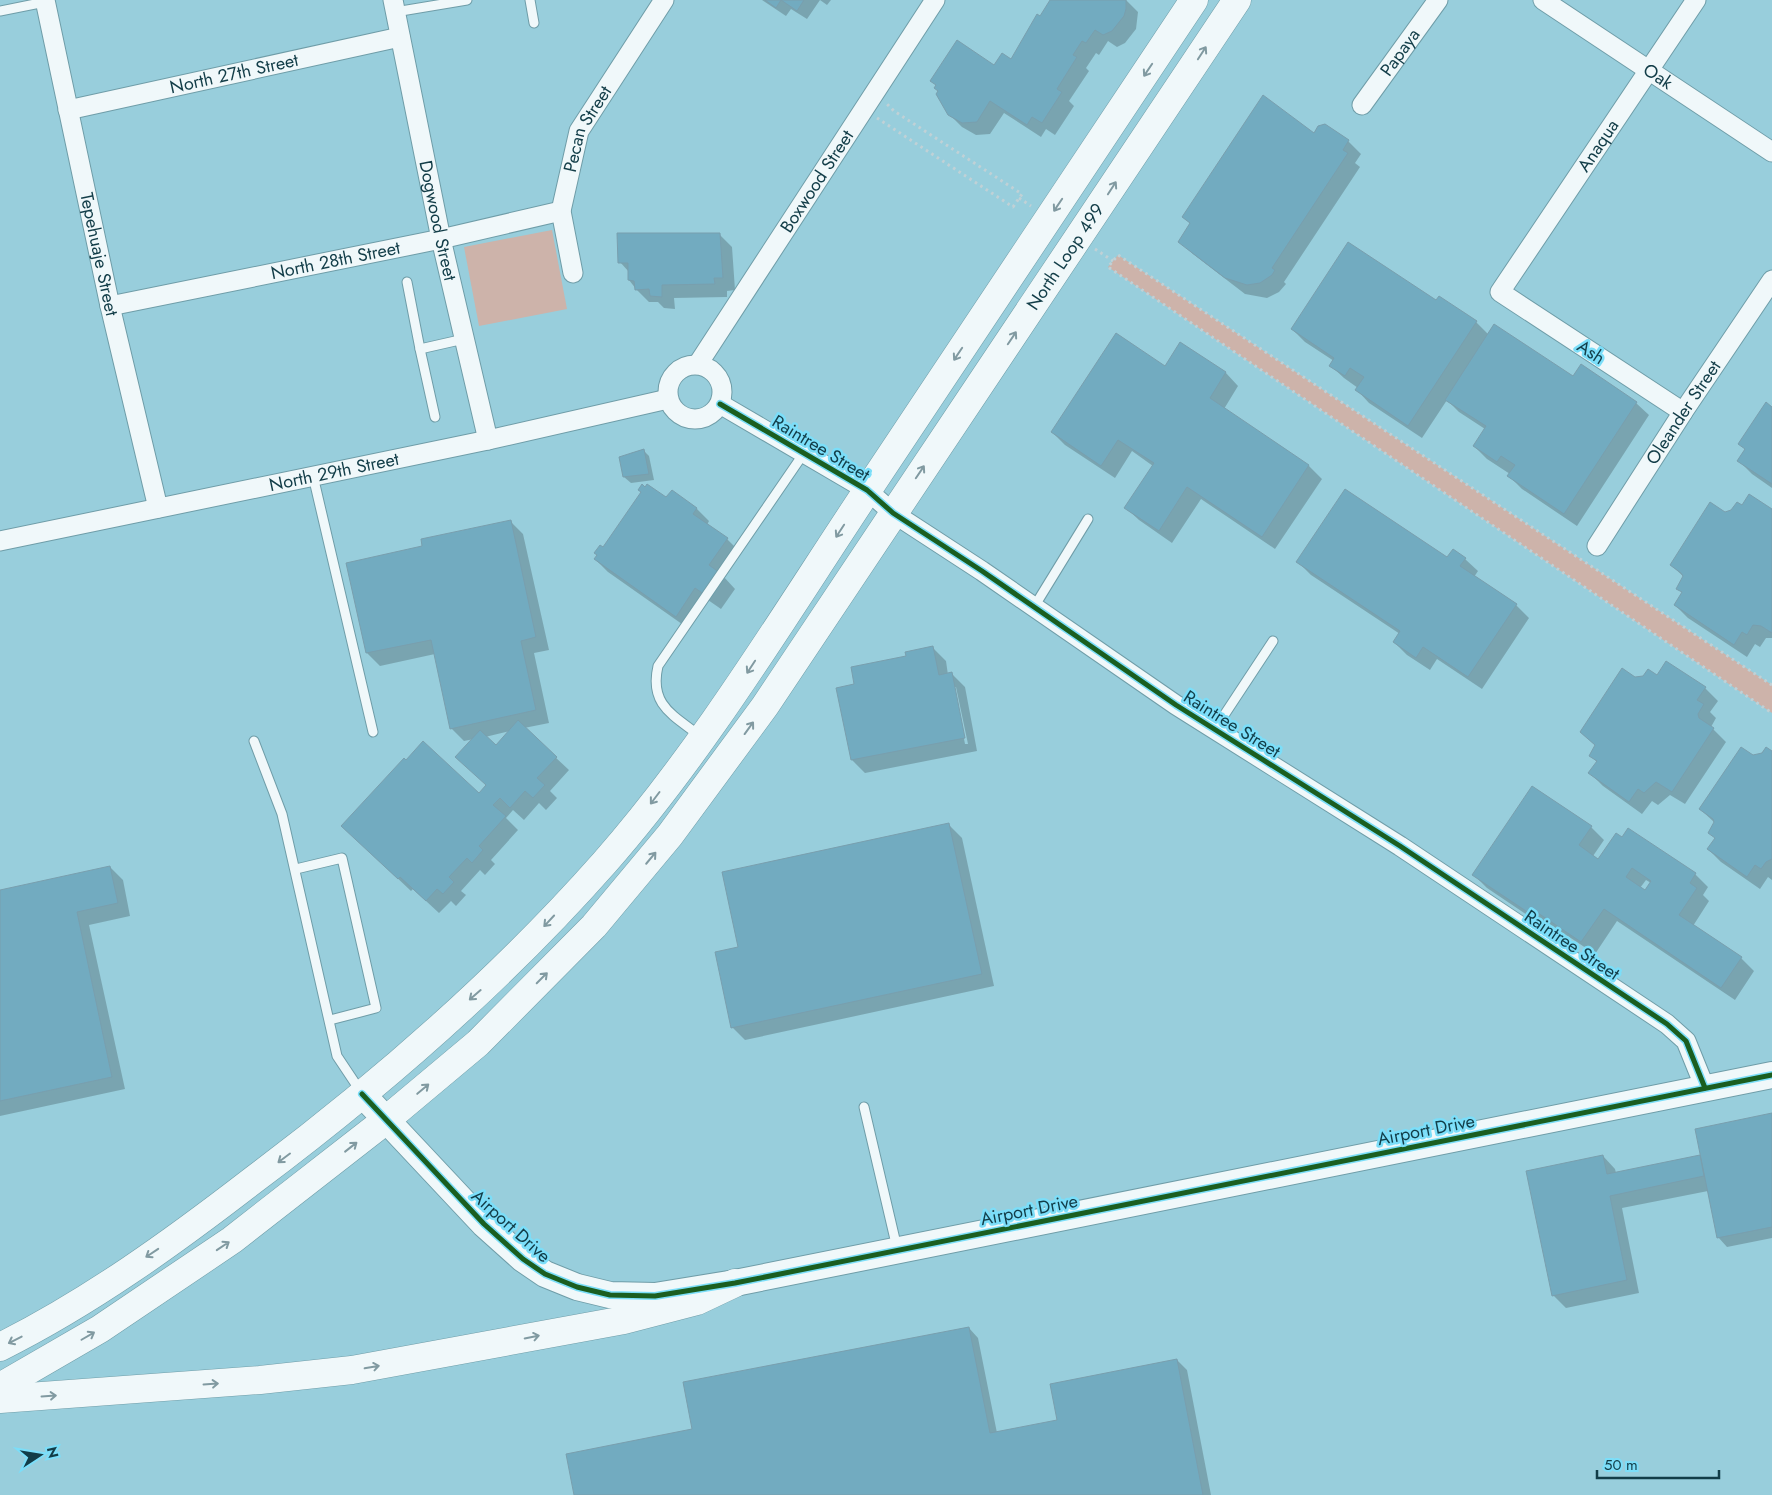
<svg xmlns="http://www.w3.org/2000/svg" width="1772" height="1495" font-family="Jost,sans-serif">
	<rect width="100%" height="100%" fill="#98cedc"/>
	<g fill="#cdb3aa">
		<path d="M552,230L567,309L479,326L464,247Z"/>
		<path d="M1118,255L1772,685V713L1108,267Z"/>
	</g>
	<g fill="#0003" fill-rule="evenodd">
		<path d="M762,0H820L807,19L791,9L786,16Z"/>
		<path d="M820,0H831L827,5Z"/>
		<path d="M1052,0H1126L1138,12L1136,29L1125,43L1117,47L1108,41L1099,55L1096,53L1086,68L1089,71L1069,101L1074,106L1055,135L1046,129L1041,137L1004,113L990,134L976,135L962,127L949,114L939,92L1011,60Z"/>
		<path d="M1314,135L1348,141L1361,154L1355,163L1360,167L1284,282L1286,284L1279,292L1267,298L1245,294L1193,254L1180,241L1191,224L1183,217Z"/>
		<path d="M719,234L732,247L735,290L727,291V297L674,298L675,309L664,308L658,302H649L636,289L629,280V272L620,262Z"/>
		<path d="M1439,298L1476,322L1489,335L1573,378L1636,403L1649,415L1577,526L1522,489L1509,476L1510,474L1487,459L1474,446L1485,429L1459,412L1447,400L1422,438L1369,403L1357,390L1358,388L1344,378L1331,366L1334,361L1305,342L1292,329L1437,302Z"/>
		<path d="M1181,344L1226,373L1238,386L1224,409L1309,466L1322,479L1275,549L1201,499L1172,543L1139,520L1126,508L1153,466L1132,451L1115,478L1065,445L1052,432L1165,367Z"/>
		<path d="M1772,408V488L1752,474L1739,461Z"/>
		<path d="M643,450L649,456L654,480L631,483L624,477L631,453Z"/>
		<path d="M667,499L697,509L709,521L707,525L727,539L740,552L723,576L735,589L721,609L708,600L689,629L608,572L595,559L603,549Z"/>
		<path d="M1742,507L1772,510V638H1766L1760,647L1755,644L1747,657L1688,618L1675,605L1683,593L1678,588L1684,577L1671,565L1724,513Z"/>
		<path d="M510,521L523,534L549,650L534,653L549,723L524,728L569,770L550,791L557,798L546,810L539,803L524,820L513,810L506,818L518,830L491,860L495,864L485,875L480,870L461,891L466,895L456,906L451,901L439,913L413,889L411,891L356,839L479,794L487,786L474,739L464,741L451,728L435,654L380,666L367,653L424,547ZM510,731L496,747L485,737Z"/>
		<path d="M1465,559L1478,571L1474,577L1516,605L1529,618L1482,689L1437,659L1430,670L1407,655L1394,642L1400,634L1311,575L1298,562Z"/>
		<path d="M933,648L946,661L948,675L952,674L965,687L977,751L865,773L852,760L855,685L908,657ZM954,687H956L968,744H965Z"/>
		<path d="M1657,677L1705,688L1718,701L1710,712L1716,718L1711,727L1726,742L1685,804L1670,795L1658,805L1652,801L1642,814L1603,786L1590,773L1597,762L1591,756L1596,746L1581,732L1635,678Z"/>
		<path d="M1766,748L1772,752V880L1768,877L1760,889L1721,862L1708,849L1716,839L1715,823L1700,809L1752,756L1758,757Z"/>
		<path d="M949,825L962,838L994,986L745,1040L732,1027L739,948Z"/>
		<path d="M1591,827L1604,840L1593,856L1599,860L1695,874L1708,887L1703,895L1709,901L1693,926L1741,958L1754,971L1735,1000L1617,921L1595,954L1548,923L1545,927L1487,888L1474,875ZM1646,880L1651,883L1645,892L1640,888Z"/>
		<path d="M110,867L123,880L130,916L89,925L125,1089L0,1116V891Z"/>
		<path d="M1772,1114V1238L1727,1247L1718,1237L1708,1191L1622,1208L1639,1293L1566,1308L1553,1295L1603,1156L1615,1169L1616,1173L1699,1156L1702,1159Z"/>
		<path d="M969,1328L978,1338L997,1433L1059,1421L1177,1360L1187,1370L1211,1495H575L694,1430Z"/>
	</g>
	<g fill="#72abc0" stroke="#799fae" fill-rule="evenodd">
		<path d="M765,0H804L797,11L781,0L776,8Z"/>
		<path d="M1050,0H1126V9L1124,16L1112,31L1103,35L1095,30L1086,43L1082,41L1073,55L1077,57L1057,89L1062,92L1042,123L1032,117L1027,125L990,101L977,122L962,123L948,115L936,94L938,91L934,88L936,85L930,81L957,40L994,65L1002,53L1011,59L1037,14L1040,16Z"/>
		<path d="M1263,95L1314,133L1318,126L1325,124L1349,140L1343,150L1348,153L1272,268L1275,270L1272,275L1260,283L1247,285L1225,278L1178,242L1190,223L1182,217Z"/>
		<path d="M617,233H720L723,278H714L715,284L662,285V297L650,296L649,289L635,290L634,281L628,280V263H618Z"/>
		<path d="M1348,242L1436,300L1439,296L1477,321L1408,426L1355,390L1364,377L1350,368L1345,376L1329,366L1334,358L1291,329Z"/>
		<path d="M1494,324L1573,376L1581,364L1637,402L1564,514L1507,476L1515,465L1501,456L1497,462L1473,446L1486,426L1445,400Z"/>
		<path d="M1116,333L1165,366L1180,342L1226,372L1210,398L1309,465L1262,537L1187,487L1159,531L1124,508L1154,463L1118,440L1101,466L1051,432Z"/>
		<path d="M1766,402L1772,407V484L1737,461L1745,449L1738,444Z"/>
		<path d="M644,449L649,474L623,477L619,457Z"/>
		<path d="M642,484L645,487L647,484L666,497L672,490L697,508L693,514L728,538L709,565L723,575L708,597L695,588L676,617L594,559L597,555L594,553L600,545L603,547L641,492L638,490Z"/>
		<path d="M1345,489L1447,557L1453,549L1466,558L1460,566L1517,604L1468,677L1423,647L1416,658L1393,642L1400,631L1296,562Z"/>
		<path d="M1749,494L1772,509V633L1761,626L1753,625L1747,635L1742,632L1734,645L1674,605L1682,592L1676,589L1683,576L1681,573L1670,565L1710,502L1725,512L1731,510L1737,502L1742,505Z"/>
		<path d="M511,520L536,637L521,641L536,710L450,729L431,640L366,653L346,563L422,546L421,539Z"/>
		<path d="M933,646L939,675L952,672L965,738L851,760L836,688L854,684L851,667L906,656L905,652Z"/>
		<path d="M1666,661L1706,687L1697,700L1704,704L1698,714L1699,718L1714,728L1672,792L1656,782L1644,793L1638,789L1629,802L1588,773L1597,761L1589,756L1595,745L1580,732L1622,668L1635,677L1643,676L1648,669L1657,675Z"/>
		<path d="M518,720L557,757L537,778L545,785L533,798L525,791L510,808L500,798L493,805L506,816L479,846L483,850L472,863L467,858L449,877L454,882L443,894L437,889L426,901L400,877L398,879L341,826L404,758L406,760L423,741L479,793L486,785L455,757L480,730L496,745Z"/>
		<path d="M1741,747L1753,755L1762,753L1766,747L1772,751V859L1766,862L1761,869L1755,865L1747,877L1707,849L1715,838L1708,833L1714,822L1713,819L1699,809Z"/>
		<path d="M1532,786L1592,826L1579,845L1598,859L1616,833L1622,837L1628,828L1696,873L1690,883L1697,888L1679,915L1742,957L1721,988L1604,909L1581,942L1535,911L1532,915L1472,875ZM1632,868L1651,881L1645,890L1626,877Z"/>
		<path d="M949,823L982,974L731,1028L715,952L738,947L722,872Z"/>
		<path d="M110,866L118,903L77,912L112,1077L0,1101V890Z"/>
		<path d="M1772,1113V1227L1717,1238L1695,1129Z"/>
		<path d="M1603,1155L1607,1174L1700,1155L1704,1176L1610,1196L1627,1280L1552,1296L1526,1171Z"/>
		<path d="M969,1327L990,1433L1057,1420L1050,1384L1177,1359L1203,1495H574L566,1454L692,1429L683,1382Z"/>
	</g>
	<g fill="none" stroke-linecap="round" stroke-linejoin="round">
		<g stroke="#6f9da8" stroke-width="11">
			<g id="lane">
				<path d="M530,0L534,23"/>
				<path d="M0,11L45,2"/>
				<path d="M395,12L467,0"/>
				<path d="M407,282L420,349L464,339"/>
				<path d="M420,349L435,417"/>
				<path d="M313,476L373,732"/>
				<path d="M1034,607L1088,519"/>
				<path d="M1215,729L1273,641"/>
				<path d="M700,736C673,715 649,705 658,666L804,453"/>
				<path d="M254,741L282,814L337,1056L361,1092"/>
				<path d="M296,869L342,858L376,1008L330,1020"/>
				<path d="M864,1107L897,1248"/>
			</g>
		</g>
		<g stroke="#6f9da8" stroke-width="21">
			<g id="street">
				<path id="s1" d="M45,0L110,306L158,508"/>
				<path id="s2" d="M393,0L441,239L488,440"/>
				<path id="s3" d="M1543,0L1772,152"/>
				<path id="s4" d="M1362,105L1438,0"/>
				<path id="s5" d="M68,110L400,37"/>
				<path id="s6" d="M573,273L561,211L579,131L664,0"/>
				<path id="s7" d="M110,306L441,239L561,211"/>
				<path id="s8" d="M698,364L935,0"/>
				<circle cx="695" cy="392" r="27"/>
				<path d="M720,404L867,490L893,513L982,571L1176,705L1400,846L1667,1024L1686,1041L1705,1088"/>
				<path id="s9" d="M1683,412L1500,292L1696,0"/>
				<path id="s10" d="M0,541L488,440L668,399"/>
				<path id="s11" d="M1597,546L1683,412L1772,280"/>
			</g>
		</g>
		<g stroke="#6f9da8" stroke-width="28">
			<path id="secondary" d="M362,1094L484,1224L523,1259L545,1274L577,1287L610,1295L655,1296L735,1283L1772,1075"/>
		</g>
		<g stroke="#6f9da8" stroke-width="29">
			<g id="primary">
				<path d="M0,1347C90,1302 173,1242 252,1181C379,1086 500,981 605,862C705,748 785,614 869,488C976,325 1086,163 1194,0"/>
				<path id="s12" d="M0,1387L100,1329L232,1240L386,1120L478,1043L594,926L670,835L765,706L1237,0"/>
				<path d="M0,1399L260,1380L352,1370L624,1320L697,1301L735,1283"/>
			</g>
		</g>
		<g stroke="#c0d1d6" stroke-width="3" stroke-dasharray="2.5 4" stroke-linecap="butt">
			<path d="M877,118L1013,207L1022,194L894,111L886,103"/>
			<path d="M1019,198L1031,206"/>
			<path d="M1095,249L1113,261"/>
			<path d="M1772,685L1118,255L1108,267L1772,713"/>
		</g>
		<use href="#lane" stroke="#f0f8fa" stroke-width="9"/>
		<use href="#street" stroke="#f0f8fa" stroke-width="19"/>
		<use href="#secondary" stroke="#f0f8fa" stroke-width="26"/>
		<use href="#primary" stroke="#f0f8fa" stroke-width="28"/>
		<g stroke="#7bdef9" stroke-width="8">
			<g id="cycleway">
				<path d="M720,404L867,490L893,513L982,571L1176,705L1400,846L1667,1024L1686,1041L1705,1088"/>
				<path d="M362,1094L484,1224L523,1259L545,1274L577,1287L610,1295L655,1296L735,1283L1772,1075"/>
			</g>
		</g>
		<use href="#cycleway" stroke="#1b5e20" stroke-width="5"/>
	</g>
	<defs><path id="oneway-shaft" d="M-6 0H5M1.5-3L5.5 0L1.5 3" fill="none" stroke-width="1.6" stroke-linecap="round" stroke-linejoin="round" transform="scale(1.25)"/></defs>
	<g stroke="#819aa1">
		<use href="#oneway-shaft" transform="translate(1202 53) rotate(-57)"/>
		<use href="#oneway-shaft" transform="translate(1148 70) rotate(124)"/>
		<use href="#oneway-shaft" transform="translate(1112 188) rotate(-57)"/>
		<use href="#oneway-shaft" transform="translate(1058 205) rotate(124)"/>
		<use href="#oneway-shaft" transform="translate(1012 338) rotate(-56)"/>
		<use href="#oneway-shaft" transform="translate(958 354) rotate(124)"/>
		<use href="#oneway-shaft" transform="translate(920 472) rotate(-56)"/>
		<use href="#oneway-shaft" transform="translate(840 531) rotate(123)"/>
		<use href="#oneway-shaft" transform="translate(751 667) rotate(123)"/>
		<use href="#oneway-shaft" transform="translate(749 728) rotate(-54)"/>
		<use href="#oneway-shaft" transform="translate(655 798) rotate(127)"/>
		<use href="#oneway-shaft" transform="translate(651 858) rotate(-50)"/>
		<use href="#oneway-shaft" transform="translate(549 921) rotate(133)"/>
		<use href="#oneway-shaft" transform="translate(542 978) rotate(-45)"/>
		<use href="#oneway-shaft" transform="translate(475 995) rotate(139)"/>
		<use href="#oneway-shaft" transform="translate(423 1089) rotate(-40)"/>
		<use href="#oneway-shaft" transform="translate(351 1147) rotate(-38)"/>
		<use href="#oneway-shaft" transform="translate(284 1158) rotate(143)"/>
		<use href="#oneway-shaft" transform="translate(223 1246) rotate(-34)"/>
		<use href="#oneway-shaft" transform="translate(152 1253) rotate(146)"/>
		<use href="#oneway-shaft" transform="translate(88 1336) rotate(-30)"/>
		<use href="#oneway-shaft" transform="translate(532 1337) rotate(-11)"/>
		<use href="#oneway-shaft" transform="translate(15 1340) rotate(153)"/>
		<use href="#oneway-shaft" transform="translate(372 1367) rotate(-10)"/>
		<use href="#oneway-shaft" transform="translate(211 1384) rotate(-4)"/>
		<use href="#oneway-shaft" transform="translate(49 1396) rotate(-4)"/>
	</g>
	<g text-anchor="middle" dominant-baseline="central" stroke-width="5" stroke-linejoin="round" paint-order="stroke">
		<g font-size="18" fill="#123d48" stroke="#7bdef9">
			<text stroke="none"><textPath href="#s4" startOffset="65">Papaya</textPath></text>
			<text stroke="none"><textPath href="#s5" startOffset="170">North 27th Street</textPath></text>
			<text stroke="none"><textPath href="#s3" startOffset="138">Oak</textPath></text>
			<text stroke="none"><textPath href="#s6" startOffset="150">Pecan Street</textPath></text>
			<text stroke="none"><textPath href="#s9" startOffset="395">Anaqua</textPath></text>
			<text stroke="none"><textPath href="#s8" startOffset="218">Boxwood Street</textPath></text>
			<text stroke="none"><textPath href="#s2" startOffset="225">Dogwood Street</textPath></text>
			<text stroke="none"><textPath href="#s1" startOffset="260">Tepehuaje Street</textPath></text>
			<text stroke="none"><textPath href="#s12" startOffset="1574">North Loop 499</textPath></text>
			<text stroke="none"><textPath href="#s7" startOffset="230">North 28th Street</textPath></text>
			<text transform="translate(1591 352) rotate(33)">Ash</text>
			<text stroke="none"><textPath href="#s11" startOffset="159">Oleander Street</textPath></text>
			<text transform="translate(821 448) rotate(31)">Raintree Street</text>
			<text stroke="none"><textPath href="#s10" startOffset="341">North 29th Street</textPath></text>
			<text transform="translate(1232 724) rotate(32)">Raintree Street</text>
			<text transform="translate(1572 945) rotate(34)">Raintree Street</text>
			<text transform="translate(1426 1130) rotate(-11)">Airport Drive</text>
			<text transform="translate(1029 1210) rotate(-11)">Airport Drive</text>
			<text transform="translate(511 1226) rotate(42)">Airport Drive</text>
		</g>
	</g>
	<g transform="translate(40 1455) rotate(78)" stroke="#7bdef9" stroke-width="4" paint-order="stroke">
	<path d="M0-4L9 19L0 12L-9 19Z" fill="#123d48"/>
	<text y="-8" font-size="14" font-weight="bold" text-anchor="middle" fill="#123d48">N</text>
	</g>
	<path d="M1597 1470v8h122v-8" fill="none" stroke="#123d48" stroke-width="2.5"/>
	<text x="1604" y="1470" font-size="15" fill="#123d48" stroke="#7bdef9" stroke-width="4" paint-order="stroke">50 m</text>
</svg>
